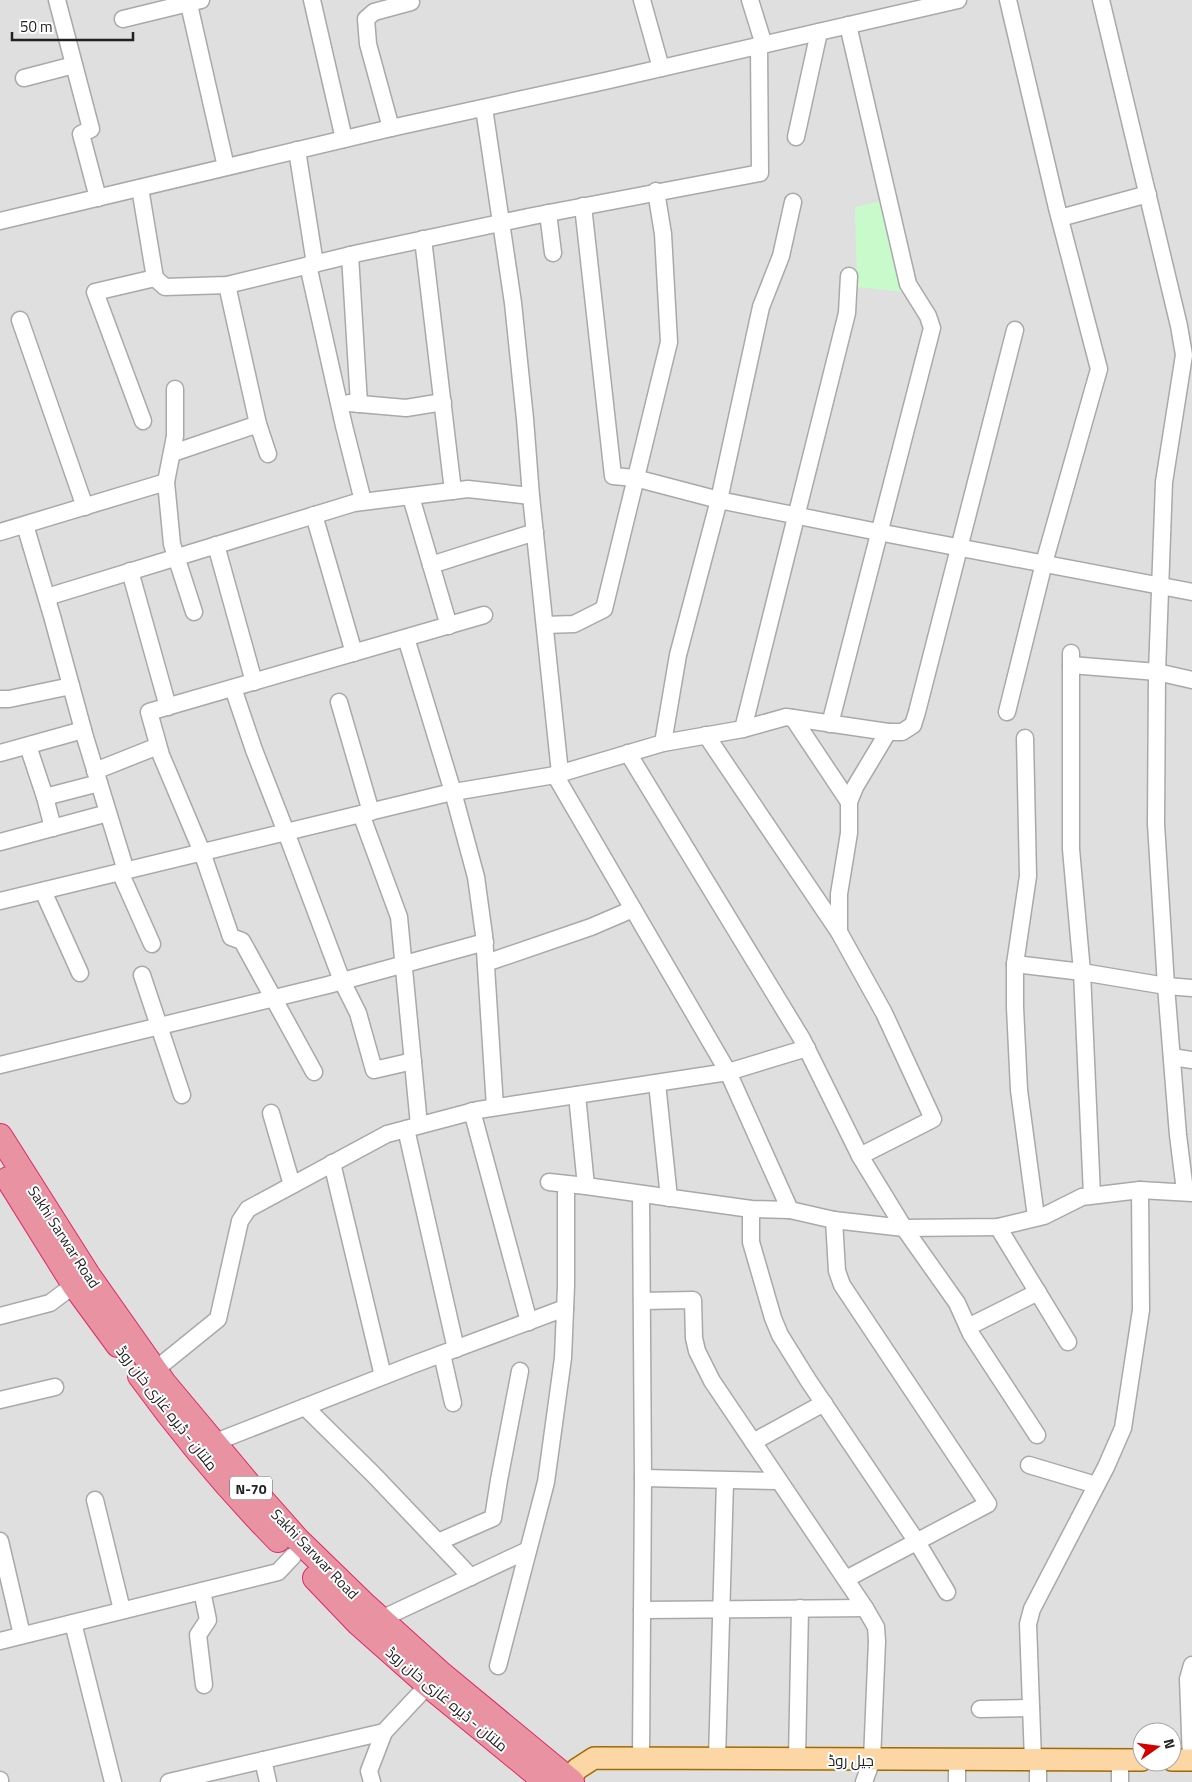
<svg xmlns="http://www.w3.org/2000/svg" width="1192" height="1782" font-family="'Titillium Web',Cairo,sans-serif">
	<rect width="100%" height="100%" fill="#f2efe9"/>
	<path fill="#e0dfdf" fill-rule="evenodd" d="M0,0H1192V1782H0ZM1142,1732H1172V1762H1142Z"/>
	<path fill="#c8facc" d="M882,201L904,292L857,287L855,207Z"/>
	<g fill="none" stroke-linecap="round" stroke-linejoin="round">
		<g stroke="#a9a9a9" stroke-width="19">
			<g id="minor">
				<path d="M57,0L91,129L81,134L98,198"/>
				<path d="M188,0L226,167"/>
				<path d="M312,0L344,139"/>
				<path d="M642,0L661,68"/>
				<path d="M750,0L764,45"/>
				<path d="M1101,0L1179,326L1184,355L1164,482L1157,672L1156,824L1166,986L1178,1135L1185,1191"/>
				<path d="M123,19L201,0"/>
				<path d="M24,78L74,65"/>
				<path d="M484,108L513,303L525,419L531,496L560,773"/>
				<path d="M391,128L368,44L366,19L374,12L411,2"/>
				<path d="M796,137L819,32"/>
				<path d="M297,150L315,264"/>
				<path d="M140,188L155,278L165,287L227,285L359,253L533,216L760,173L759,46"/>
				<path d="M583,206L613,476L635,478L719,500L878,532L1192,592"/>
				<path d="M548,213L553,253"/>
				<path d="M1060,218L1148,194"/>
				<path d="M0,221L391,128L605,81L958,0"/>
				<path d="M423,239L453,491"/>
				<path d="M350,255L359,404"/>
				<path d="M308,265L344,426L363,501"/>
				<path d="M227,285L258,424L268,454"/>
				<path d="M20,320L85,507"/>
				<path d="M175,389V436L166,482L172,544L194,612"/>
				<path d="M349,403L406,408L443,402"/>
				<path d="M143,421L95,292L155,278"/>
				<path d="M173,453L258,424"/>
				<path d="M411,497L449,626"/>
				<path d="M314,515L354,653"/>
				<path d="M25,525L52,616L85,737L126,871"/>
				<path d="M0,532L166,482"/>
				<path d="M216,545L254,682"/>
				<path d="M431,565L535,532"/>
				<path d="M130,571L168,707"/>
				<path d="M47,597L354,503L468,489L531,496"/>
				<path d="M545,625L574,624L604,609L669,342L663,234L656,191"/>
				<path d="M406,638L453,792L476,877L484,935L495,1107"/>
				<path d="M1071,653V849L1082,972L1092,1195"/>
				<path d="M1071,665L1157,672L1192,680"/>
				<path d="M233,688L254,750L286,832L342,981L358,1013L374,1070L413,1061"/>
				<path d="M0,699H9L71,686"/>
				<path d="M339,702L371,812"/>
				<path d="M1007,712L1044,563L1099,369L1057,208L1008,0"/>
				<path d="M793,718L849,802"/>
				<path d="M830,724L932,328L928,316L908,284L848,25"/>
				<path d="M743,729L847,313L849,276"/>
				<path d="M706,735L839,932L884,1013L933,1119L860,1156"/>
				<path d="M1025,738L1028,876L1015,964V1007L1019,1090L1036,1217"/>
				<path d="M663,743L678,655L719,500L761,307L781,256L793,202"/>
				<path d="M28,746L45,797L53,828"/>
				<path d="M0,753L83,730"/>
				<path d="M628,753L802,1039L860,1156L904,1228L957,1303L971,1334L1037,1435"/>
				<path d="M95,771L158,746"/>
				<path d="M555,775L728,1072L790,1210"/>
				<path d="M45,797L99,783"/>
				<path d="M361,814L399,917L419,1125"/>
				<path d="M0,842L108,813"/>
				<path d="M120,872L152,944"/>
				<path d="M43,891L80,973"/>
				<path d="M0,901L448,793L555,775L663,743L743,729L786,717L888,732H902L913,725L917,712L1015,330"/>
				<path d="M839,932V894L849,833V802L855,787L888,732"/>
				<path d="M486,963L591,927L633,909"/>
				<path d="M1015,964L1082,972L1166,986L1192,988"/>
				<path d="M142,975L182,1095"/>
				<path d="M1172,1057L1192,1060"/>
				<path d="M0,1065L328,985L485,942"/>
				<path d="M314,1072L242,941L231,937L202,852L161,755L149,712L484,615"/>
				<path d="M657,1083L669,1198"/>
				<path d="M577,1095L586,1186"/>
				<path d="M472,1111L529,1322"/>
				<path d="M271,1113L292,1185"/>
				<path d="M406,1129L456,1349"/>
				<path d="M332,1163L383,1376"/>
				<path d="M549,1182L586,1186L751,1209L790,1210L834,1220L904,1228L998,1227L1044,1216L1082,1197L1140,1190L1192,1193"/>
				<path d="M641,1194L643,1478L641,1759"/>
				<path d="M751,1209V1242L773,1318L780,1335L808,1380L917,1542L947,1592"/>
				<path d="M834,1220L837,1271L842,1285L988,1504L846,1579"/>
				<path d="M998,1227L1068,1342"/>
				<path d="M642,1301L693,1300L694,1338L697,1351L712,1381L865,1608L876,1627L877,1641L872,1760L864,1782"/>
				<path d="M0,1316L50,1303L74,1285"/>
				<path d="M968,1327L1038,1292"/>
				<path d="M442,1354L453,1403"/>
				<path d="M155,1370L218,1319L240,1221L248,1209L387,1134L478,1110L728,1072L807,1048"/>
				<path d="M0,1400L55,1387"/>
				<path d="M305,1407L374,1475L471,1577"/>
				<path d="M753,1442L824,1403"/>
				<path d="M213,1443L412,1365L565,1308"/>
				<path d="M1029,1465L1096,1485"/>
				<path d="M643,1478L779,1481"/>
				<path d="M95,1500L122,1610"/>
				<path d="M0,1541L22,1635"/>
				<path d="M438,1542L493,1518L499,1480L520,1371"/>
				<path d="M202,1591L208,1620L198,1635L204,1685"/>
				<path d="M642,1610L865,1608"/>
				<path d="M381,1619L528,1550"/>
				<path d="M73,1623L113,1782"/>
				<path d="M0,1641L278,1572L293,1556"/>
				<path d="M498,1666L546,1482L563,1358L566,1286V1184"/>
				<path d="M980,1709L1031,1708"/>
				<path d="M717,1759L725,1481"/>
				<path d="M797,1759L800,1608"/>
				<path d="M263,1760L268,1782"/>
				<path d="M957,1760V1782"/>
				<path d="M1033,1760L1028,1624L1032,1609L1106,1467L1123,1428L1141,1310L1140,1190"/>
				<path d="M1038,1760V1782"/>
				<path d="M1120,1760V1782"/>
				<path d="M1191,1760L1188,1679L1192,1665"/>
				<path d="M0,1780V1782"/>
				<path d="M169,1782L384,1732"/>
				<path d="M372,1782L369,1771L384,1732L428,1685"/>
			</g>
		</g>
		<g stroke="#a06b00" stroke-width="24">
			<g id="major">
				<path d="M1172,1760H1192"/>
				<path d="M569,1780L577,1769L594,1758L1142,1760"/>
			</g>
		</g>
		<g stroke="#dc2a67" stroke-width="26">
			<g id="highway">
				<path d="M0,1136L88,1275L164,1383L251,1487L297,1539L366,1606L439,1672L572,1782"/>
				<path d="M8,1179L74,1285L118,1345"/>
				<path d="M140,1376C182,1434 228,1489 278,1540"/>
				<path d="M315,1578L358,1623L428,1685L546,1782"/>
			</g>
		</g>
		<use href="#minor" stroke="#fff" stroke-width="16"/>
		<use href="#major" stroke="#fcd6a4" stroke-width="21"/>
		<use href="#highway" stroke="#e892a2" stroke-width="24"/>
	</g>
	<g text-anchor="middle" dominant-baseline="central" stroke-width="4" stroke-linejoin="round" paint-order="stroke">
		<rect fill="#fff" stroke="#646464" stroke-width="1" x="230" y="1476.5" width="42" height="23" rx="4"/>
		<g font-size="14" font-weight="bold" fill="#222">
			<text x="251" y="1488">N-70</text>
		</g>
		<g font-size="15" fill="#222" stroke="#fff">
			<text transform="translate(64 1237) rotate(57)">Sakhi Sarwar Road</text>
			<text transform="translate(167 1408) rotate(52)">ملتان - ڈیرہ غازی خان روڈ</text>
			<text transform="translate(315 1554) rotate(46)">Sakhi Sarwar Road</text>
			<text transform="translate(447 1699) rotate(40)">ملتان - ڈیرہ غازی خان روڈ</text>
			<text x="851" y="1760">جیل روڈ</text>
		</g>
	</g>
	<g transform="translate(1157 1747) rotate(76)"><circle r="24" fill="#ffffff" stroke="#a7a7a7"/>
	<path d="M0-4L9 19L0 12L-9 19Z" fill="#d40000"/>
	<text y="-8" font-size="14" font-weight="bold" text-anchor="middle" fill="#222222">N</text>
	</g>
	<path d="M12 32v8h121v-8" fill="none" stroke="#222222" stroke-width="2.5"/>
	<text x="20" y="32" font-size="15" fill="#222222" stroke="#ffffff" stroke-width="4" paint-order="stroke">50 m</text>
</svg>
